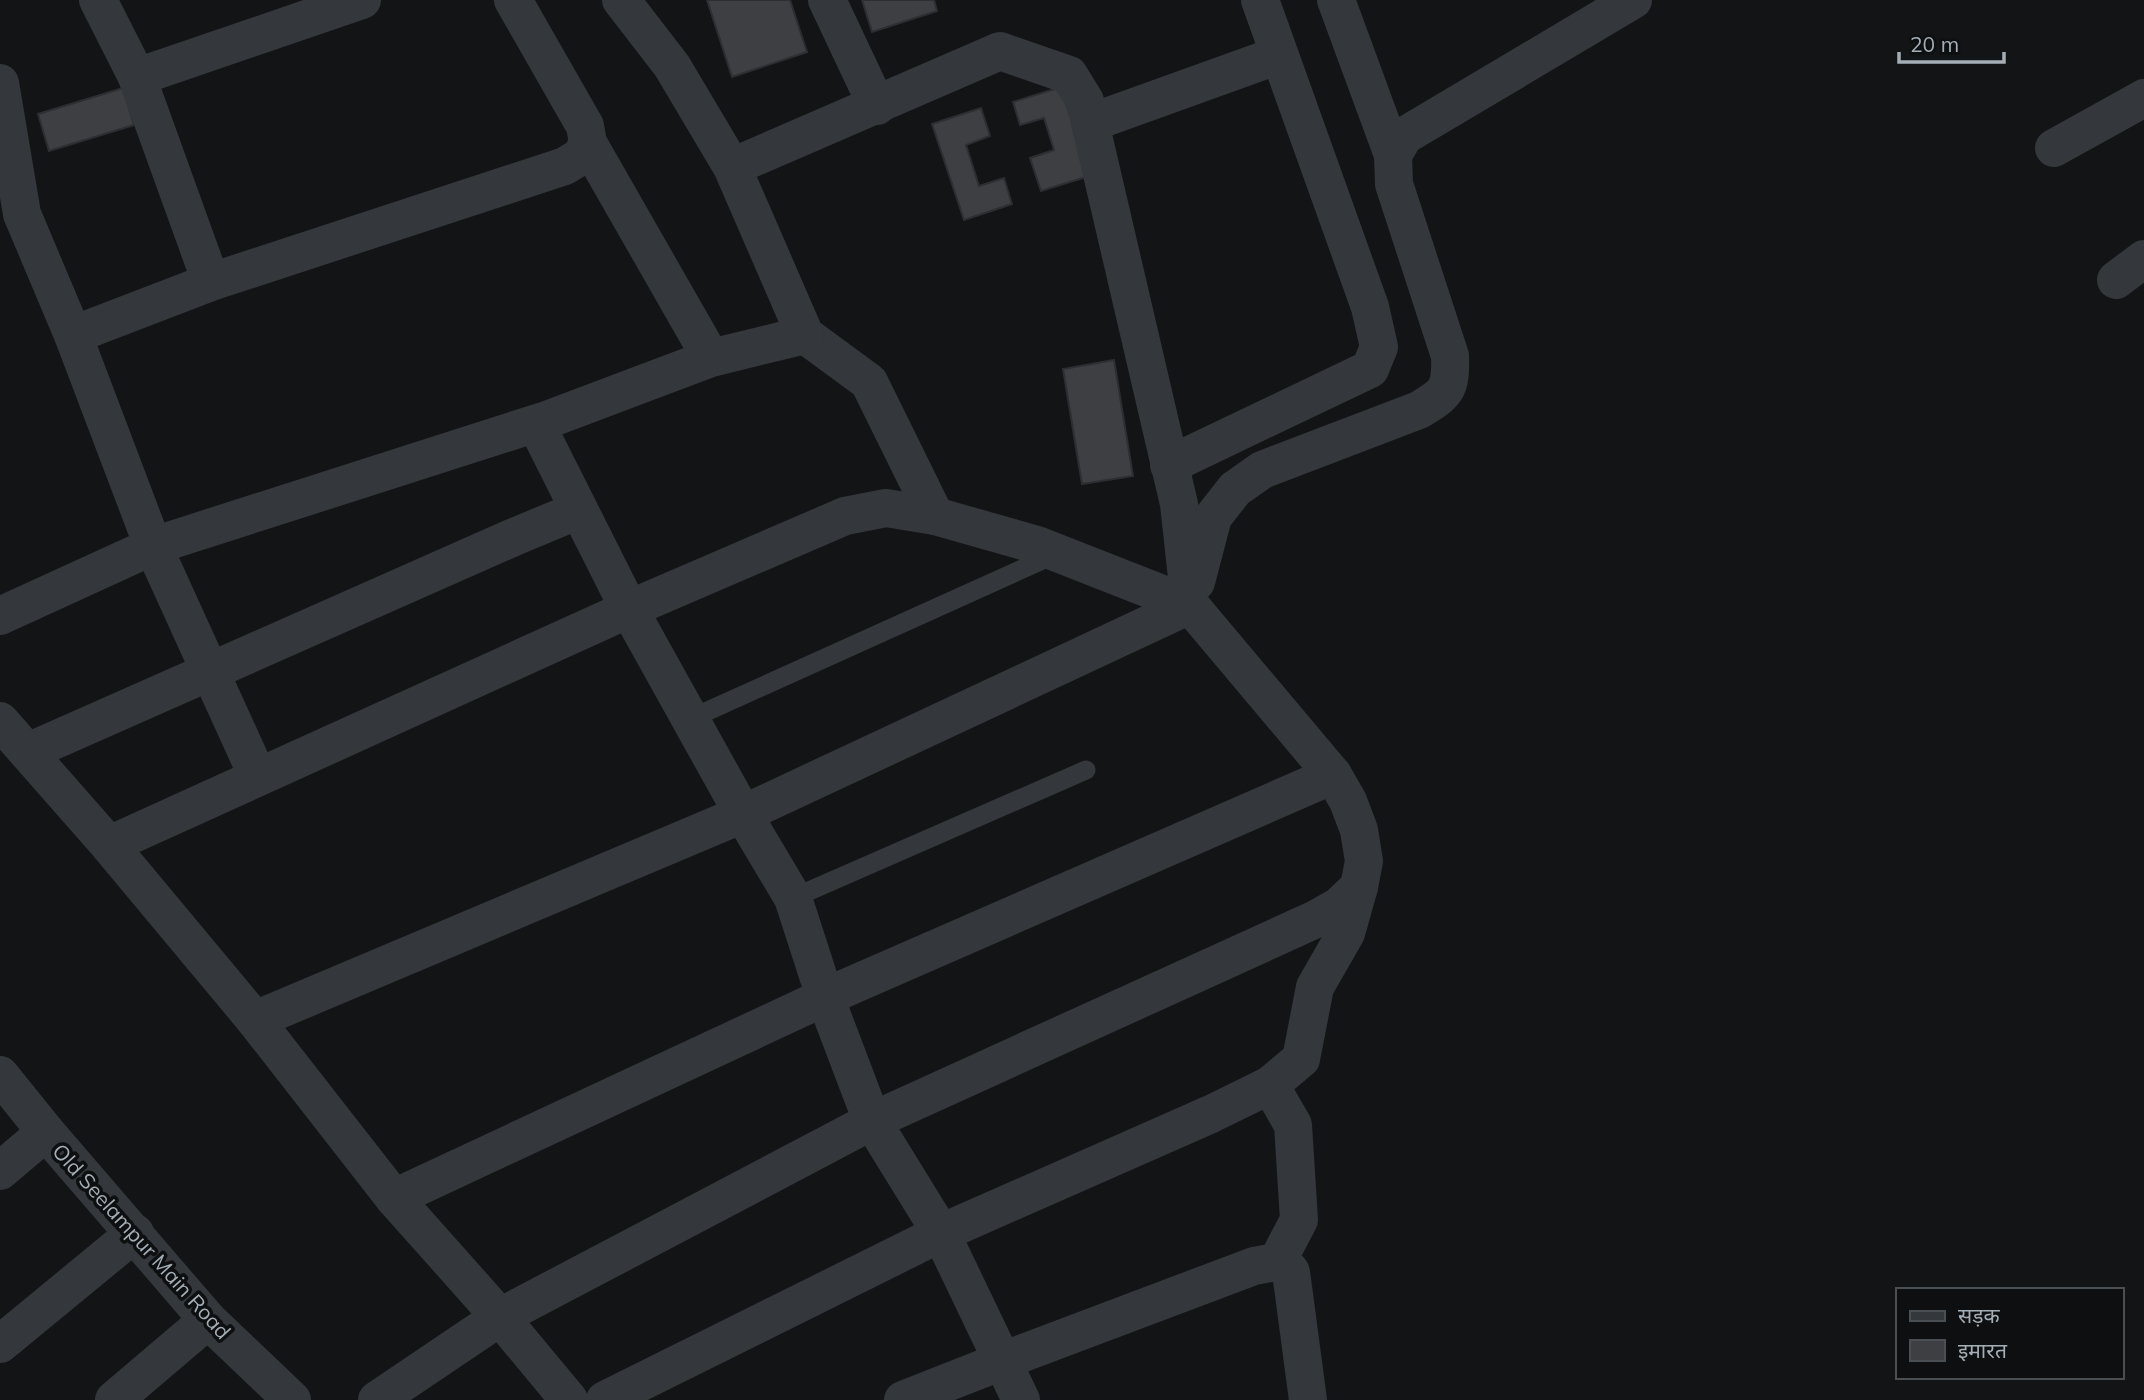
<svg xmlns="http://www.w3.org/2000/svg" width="2144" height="1400" font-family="Mulish,'Noto Sans Devanagari',sans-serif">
	<rect width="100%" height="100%" fill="#131415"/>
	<g fill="#3d3f43" stroke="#2d2e32" stroke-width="2">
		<path d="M707,0H790L807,52L732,77Z"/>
		<path d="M862,0H934L937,11L872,32Z"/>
		<path d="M1061,87L1089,176L1041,191L1030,158L1054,150L1044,118L1020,125L1013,102Z"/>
		<path d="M123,88L134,125L49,151L38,114Z"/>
		<path d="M981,108L990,136L966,145L979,186L1004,178L1012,204L964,220L932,124Z"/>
		<path d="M1114,360L1133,476L1082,484L1063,369Z"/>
	</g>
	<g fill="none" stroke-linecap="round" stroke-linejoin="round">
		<g stroke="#34373b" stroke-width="19">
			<path d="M690,719L1058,553"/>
			<path d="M793,898L1086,770"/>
		</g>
		<g stroke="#34373b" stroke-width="38">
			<path d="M98,0L137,77L211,282"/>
			<path d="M513,0L585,126L588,143L711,358"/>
			<path d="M621,0L672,66L732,167L805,335L869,382L935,516"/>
			<path d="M827,0L877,106"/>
			<path d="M1336,0L1393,155"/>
			<path d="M137,77L362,0"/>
			<path d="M0,83L22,214L73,335L153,546L258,777"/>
			<path d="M1090,123L1279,55"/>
			<path d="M2054,148L2144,98"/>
			<path d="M732,167L1000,51L1069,75L1085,101L1179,504L1190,605"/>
			<path d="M2116,280L2144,259"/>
			<path d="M73,335L211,282L565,166L581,156L588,143"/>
			<path d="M805,335L711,358L536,424L629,609L743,814L793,898L825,997L872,1121L941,1233L1021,1400"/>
			<path d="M1169,465L1370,369L1379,347L1370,307L1260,0"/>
			<path d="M1196,582L1213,517L1235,489L1262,470L1419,410C1447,393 1451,390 1450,356L1394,184L1393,155L1404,136L1633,0"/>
			<path d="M0,616L153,546L540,422"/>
			<path d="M0,721L109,845L255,1020L394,1198L500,1317L569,1400"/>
			<path d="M28,752L514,537L579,510"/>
			<path d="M109,845L629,609L845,516L886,508L935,516L1037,545L1190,605L1333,775L1348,801L1359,830L1364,861L1359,887L1346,933L1315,987L1301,1059L1270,1085L1293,1125L1299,1220L1278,1260"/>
			<path d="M255,1020L743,814L1190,605"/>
			<path d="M0,1075L46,1132L208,1320L292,1400"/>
			<path d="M0,1171L46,1132"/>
			<path d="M394,1198L825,997L1333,775"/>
			<path d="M0,1344L135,1233"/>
			<path d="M114,1400L208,1320"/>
			<path d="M377,1400L500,1317L872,1121L1316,919L1339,906L1359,887"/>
			<path d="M605,1400L941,1233L1211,1114L1270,1085"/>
			<path d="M903,1400L1002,1361L1254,1266L1282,1261L1291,1272L1308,1400"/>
		</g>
	</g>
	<g text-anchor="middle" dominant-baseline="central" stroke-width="7" stroke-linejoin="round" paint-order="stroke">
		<g font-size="21" fill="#a4aeb7" stroke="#0e0f10">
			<text transform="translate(142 1241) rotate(48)">Old Seelampur Main Road</text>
		</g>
	</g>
	<rect x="1896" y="1288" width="228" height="91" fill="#0e0f10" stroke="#4a4f53" stroke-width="2"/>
	<rect x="1910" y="1311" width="35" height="10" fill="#34373b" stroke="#4a4f53" stroke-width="2"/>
	<text x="1958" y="1323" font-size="21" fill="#a4aeb7">सड़क</text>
	<rect x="1910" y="1340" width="35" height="21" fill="#3d3f43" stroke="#4a4f53" stroke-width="2"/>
	<text x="1958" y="1358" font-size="21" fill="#a4aeb7">इमारत</text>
	<path d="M1899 52v10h105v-10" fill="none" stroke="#a4aeb7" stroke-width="3.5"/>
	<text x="1910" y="52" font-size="21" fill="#a4aeb7" stroke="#0e0f10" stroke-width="5" paint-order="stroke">20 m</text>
</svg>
